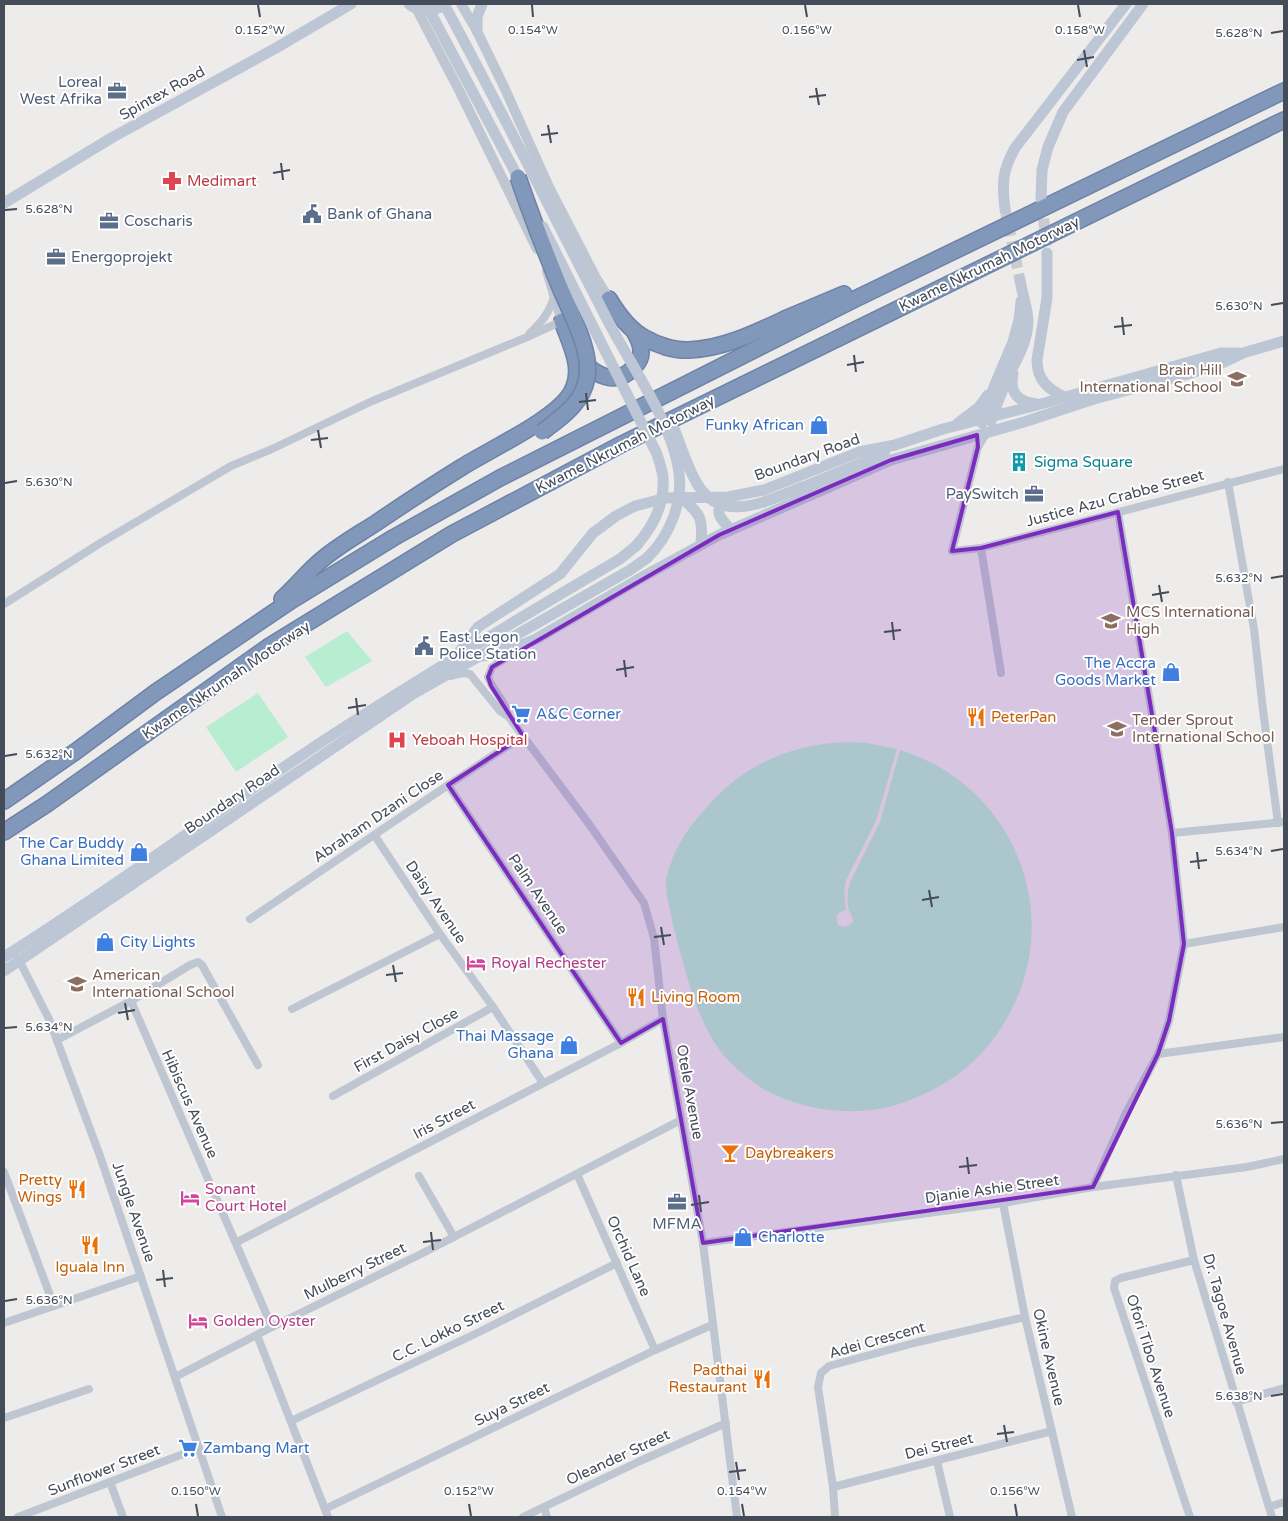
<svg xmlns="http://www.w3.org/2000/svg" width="1288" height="1521" font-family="'Varela Round',sans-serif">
	<rect width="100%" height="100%" fill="#eeebeb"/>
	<g fill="#b7eed1">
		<path d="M347,631L372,661L326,687L305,657Z"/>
		<path d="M258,693L288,737L236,772L206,727Z"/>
		<path d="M852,742L867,743L897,749L876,821L846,880L844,891L846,910L840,912L836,916L838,925L846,927L853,922C853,916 851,915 849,910C846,902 848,890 850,882L880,822L900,750C1019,787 1069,924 1001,1028C976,1067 940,1091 896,1105C856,1117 804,1111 767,1091C755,1085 746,1076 736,1068C731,1063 725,1058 721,1052C700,1024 690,988 681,955C677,941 664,892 666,880C672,852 687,828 706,808C745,763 793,743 852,742Z"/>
	</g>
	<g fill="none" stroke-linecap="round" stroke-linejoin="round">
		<g stroke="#cccbce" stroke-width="11" stroke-dasharray="11 5.5" stroke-linecap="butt">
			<path d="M1042,202L1047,253"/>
			<path d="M1005,209L1020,280"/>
		</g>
		<g stroke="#6d83a7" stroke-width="18">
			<g id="motorway">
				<path d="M609,299C618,314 629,330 645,338C657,345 675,351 689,350C723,349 757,332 787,318C806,310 825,302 844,294"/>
				<path d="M581,359C595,376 617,387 634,367C638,363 641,358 641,353C642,345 638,338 634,331"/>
				<path d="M282,599C294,588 305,575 317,564C334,548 356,536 376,523C404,504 433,485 462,467C489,450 556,419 571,393C585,369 570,344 562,321"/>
				<path d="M4,801L75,752L156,692L292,600L393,538L500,478L853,300L1284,91"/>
				<path d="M4,832L47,804L268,647L452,534L622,444L1284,120"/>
			</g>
		</g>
		<g stroke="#bec6d1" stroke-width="8">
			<path d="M530,333C542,322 549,313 554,297"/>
			<path d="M987,432L978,447L952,551L981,548L1284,469"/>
			<path d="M1228,482L1254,629L1263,710L1278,823"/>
			<path d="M981,548L1001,673"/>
			<path d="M4,604L102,542L231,466L272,449L370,402L525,338L562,321"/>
			<path d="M450,676L463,673L470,674L500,711L508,716L589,824L644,903L654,938L663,1019L703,1243L737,1517"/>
			<path d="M508,716C506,701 493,691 488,677L492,667L517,651"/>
			<path d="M448,785L621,1043"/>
			<path d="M1172,833L1284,822"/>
			<path d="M375,836L440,934L493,1007L543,1083"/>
			<path d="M250,919C341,858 431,795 523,736"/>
			<path d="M1184,944L1284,927"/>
			<path d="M18,958L49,1019L100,1156L222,1517"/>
			<path d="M131,1001L272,1327"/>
			<path d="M292,1009L440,934"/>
			<path d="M57,1040L131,1001L190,965L198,962L202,965L258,1065"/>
			<path d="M1158,1054L1284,1037"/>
			<path d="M333,1096L493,1007"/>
			<path d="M4,1172L54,1306"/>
			<path d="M577,1174L655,1350"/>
			<path d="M1176,1175L1194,1260L1272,1517"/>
			<path d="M419,1176L454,1237"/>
			<path d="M1093,1187L1125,1115L1158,1054L1169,1021L1184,944L1172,833L1118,512"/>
			<path d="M1003,1203L1025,1317L1072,1517"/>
			<path d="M237,1242L621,1043L663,1019"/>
			<path d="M703,1243L1003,1203L1093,1187L1247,1167L1284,1159"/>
			<path d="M4,1323L141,1276"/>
			<path d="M257,1335L328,1517"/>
			<path d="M175,1377L272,1327L419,1255L681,1120"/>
			<path d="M1236,1402L1284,1388"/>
			<path d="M4,1418L89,1389"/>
			<path d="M291,1421L475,1334L617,1263"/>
			<path d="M937,1461L950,1517"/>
			<path d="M110,1482L123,1517"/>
			<path d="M833,1487L1052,1431"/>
			<path d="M544,1507L547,1517"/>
			<path d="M1269,1507L1284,1502"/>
			<path d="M325,1509L655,1350L712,1325"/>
			<path d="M18,1517L199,1448"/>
			<path d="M523,1517L640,1461L726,1423"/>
			<path d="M835,1517L833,1487L818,1387L821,1373L829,1366L918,1342L1025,1317"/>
			<path d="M1190,1517L1114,1288L1115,1281L1121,1278L1194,1260"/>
		</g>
		<g stroke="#bec6d1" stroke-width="10">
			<path d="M461,4L477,31L505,89L549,187L596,278L609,299"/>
			<path d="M416,8L460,92L537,249"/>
			<path d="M547,271L562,321"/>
		</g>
		<g stroke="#bdc6d5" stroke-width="11">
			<path d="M409,4C421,13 434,12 446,4"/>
			<path d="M477,31V17L482,4"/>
			<path d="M1041,199L1042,170L1048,147L1063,112L1143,4"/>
			<path d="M4,203L113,137L276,48L351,4"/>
			<path d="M1005,209C1002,184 1002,171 1015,148L1126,4"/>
			<path d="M1047,253V298L1037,360C1037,380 1048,389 1064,397"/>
			<path d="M1013,374C1009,393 1018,402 1037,404"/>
			<path d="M991,421C996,406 1002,391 1008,377C1017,359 1027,343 1028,322C1028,308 1022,294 1020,280"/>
			<path d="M958,423L979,407L988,395"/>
			<path d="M982,423L994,387L1013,342L1019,320L1021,301"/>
			<path d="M803,487L866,461L885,451"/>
			<path d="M682,498C701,515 703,518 701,544"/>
			<path d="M727,498C713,512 719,516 730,529"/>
			<path d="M457,655L478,627L560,574L593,533L616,516L635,506L666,498L728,497L764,490L859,452L895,445L943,429L1041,404L1221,353H1239"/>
			<path d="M479,656L497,655L536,639L646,575L719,535L891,460L1024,422L1094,399L1188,374L1224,362L1243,353L1284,341"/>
			<path d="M4,957C114,888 218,810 326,739C423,676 521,617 620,559L636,546"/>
			<path d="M4,971L413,694L630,570L647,558"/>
		</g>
		<use href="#motorway" stroke="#8198bb" stroke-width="15"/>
		<g stroke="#6d83a7" stroke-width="18" stroke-linecap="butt">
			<path id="motorway-bridge" d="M518,177C530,212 543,246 557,280C567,307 592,348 587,377C583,403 562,417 542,432"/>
		</g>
		<g stroke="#bdc6d5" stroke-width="11">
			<path d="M426,4L521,183"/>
			<path d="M444,4C501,109 554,217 609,323C632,367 673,424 679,473C683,503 669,537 647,558"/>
			<path d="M543,227L657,454C659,461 662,469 663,477C665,503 653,527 636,546"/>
			<path d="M671,428L675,431C681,446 686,463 694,478C718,527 764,502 803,487"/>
		</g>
		<use href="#motorway-bridge" stroke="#8198bb" stroke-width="15"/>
	</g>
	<path fill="#7b2cbf" fill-opacity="0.2" stroke="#7b2cbf" stroke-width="4" stroke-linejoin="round" d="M977,435L978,447L952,551L981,548L1118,512L1172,833L1184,944L1169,1021L1158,1054L1093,1187L703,1243L663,1019L621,1043L448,785L523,736L491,686L488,677L492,667L719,535L891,460Z"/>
	<path fill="none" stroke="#434c58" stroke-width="2" d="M258,5L260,17M532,5L533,17M805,5L807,17M1078,5L1080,17M1271,33L1283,31M1084,50L1087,67M1077,60L1094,57M816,88L819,105M809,97L826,95M548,125L551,143M541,135L558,133M281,163L283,180M273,173L290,170M5,210L17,209M1271,305L1283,303M1122,317L1124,335M1114,327L1132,325M854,355L856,372M847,365L864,362M586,393L588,410M579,402L596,400M318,430L321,448M311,440L328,438M5,483L17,481M1271,578L1283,576M1159,585L1162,602M1152,595L1169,592M892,622L894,640M884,632L901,630M624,660L626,677M616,670L634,667M356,698L358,715M348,708L366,705M5,756L17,754M1271,851L1283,849M1197,852L1199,869M1190,862L1207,860M929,890L932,907M922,900L939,897M661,927L664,945M654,937L671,935M393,965L396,982M386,975L403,973M125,1003L128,1020M118,1013L135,1010M5,1028L17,1027M1271,1123L1283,1122M967,1157L969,1174M959,1167L977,1165M699,1195L701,1212M691,1205L709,1202M431,1232L433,1250M423,1242L441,1240M163,1270L165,1287M156,1280L173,1278M5,1301L17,1299M1271,1396L1283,1394M1004,1425L1007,1442M997,1434L1014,1432M736,1462L739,1480M729,1472L746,1470M196,1504L198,1516M469,1504L471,1516M742,1504L744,1516M1015,1504L1017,1516"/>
	<defs>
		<g id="office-bare" transform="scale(1.5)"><path d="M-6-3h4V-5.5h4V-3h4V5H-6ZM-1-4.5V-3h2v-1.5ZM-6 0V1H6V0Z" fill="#5c6f8a" stroke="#fff" stroke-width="2.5" paint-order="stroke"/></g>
		<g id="pharmacy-bare" transform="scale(1.5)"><path d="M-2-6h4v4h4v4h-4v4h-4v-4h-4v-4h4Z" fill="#e0444e" stroke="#fff" stroke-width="2.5" paint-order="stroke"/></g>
		<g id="civic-bare" transform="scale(1.5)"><path d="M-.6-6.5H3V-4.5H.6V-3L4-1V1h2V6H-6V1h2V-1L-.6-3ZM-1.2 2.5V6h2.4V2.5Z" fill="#5c6f8a" stroke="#fff" stroke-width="2.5" paint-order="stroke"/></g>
		<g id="school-bare" transform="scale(1.5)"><path d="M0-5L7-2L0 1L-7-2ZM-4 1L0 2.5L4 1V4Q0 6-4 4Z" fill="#8d6e63" stroke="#fff" stroke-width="2.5" paint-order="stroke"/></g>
		<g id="shop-bare" transform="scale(1.5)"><path d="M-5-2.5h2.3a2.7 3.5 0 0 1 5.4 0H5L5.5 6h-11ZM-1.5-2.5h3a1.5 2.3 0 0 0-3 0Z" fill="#3f7fe0" stroke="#fff" stroke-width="2.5" paint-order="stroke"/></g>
		<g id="building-bare" transform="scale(1.5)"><path d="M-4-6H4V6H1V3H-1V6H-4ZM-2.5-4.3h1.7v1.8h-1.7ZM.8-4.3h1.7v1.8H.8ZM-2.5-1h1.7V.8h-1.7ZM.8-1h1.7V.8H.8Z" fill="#0f9aa8" stroke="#fff" stroke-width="2.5" paint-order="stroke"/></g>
		<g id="supermarket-bare" transform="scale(1.5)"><path d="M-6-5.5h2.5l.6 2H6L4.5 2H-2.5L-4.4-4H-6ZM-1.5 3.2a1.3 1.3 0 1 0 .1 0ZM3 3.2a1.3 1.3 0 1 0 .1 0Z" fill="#3f7fe0" stroke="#fff" stroke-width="2.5" paint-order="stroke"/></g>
		<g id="restaurant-bare" transform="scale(1.5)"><path d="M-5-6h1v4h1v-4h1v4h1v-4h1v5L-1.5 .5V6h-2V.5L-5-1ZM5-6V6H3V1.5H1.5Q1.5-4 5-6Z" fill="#e8710a" stroke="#fff" stroke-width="2.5" paint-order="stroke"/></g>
		<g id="hospital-bare" transform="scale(1.5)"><path d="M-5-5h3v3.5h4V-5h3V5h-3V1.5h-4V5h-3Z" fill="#e0444e" stroke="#fff" stroke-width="2.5" paint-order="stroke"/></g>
		<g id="hotel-bare" transform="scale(1.5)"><path d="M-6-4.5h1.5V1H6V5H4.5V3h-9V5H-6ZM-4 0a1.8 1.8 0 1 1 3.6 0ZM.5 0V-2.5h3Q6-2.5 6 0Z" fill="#d1479c" stroke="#fff" stroke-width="2.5" paint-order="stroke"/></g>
		<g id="bar-bare" transform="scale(1.5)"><path d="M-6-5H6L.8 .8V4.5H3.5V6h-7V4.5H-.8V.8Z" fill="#e8710a" stroke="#fff" stroke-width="2.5" paint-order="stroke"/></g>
	</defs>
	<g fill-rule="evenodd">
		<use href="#office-bare" x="117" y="91"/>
		<use href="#pharmacy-bare" x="172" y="181"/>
		<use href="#civic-bare" x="312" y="214"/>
		<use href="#office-bare" x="109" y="221"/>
		<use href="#office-bare" x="56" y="257"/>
		<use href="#school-bare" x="1237" y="379"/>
		<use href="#shop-bare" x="819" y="425"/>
		<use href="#building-bare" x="1019" y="462"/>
		<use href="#office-bare" x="1034" y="494"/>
		<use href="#school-bare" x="1111" y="621"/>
		<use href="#civic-bare" x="424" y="646"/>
		<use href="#shop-bare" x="1171" y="672"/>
		<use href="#supermarket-bare" x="521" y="714"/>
		<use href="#restaurant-bare" x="976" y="717"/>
		<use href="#school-bare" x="1117" y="729"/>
		<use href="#hospital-bare" x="397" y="740"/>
		<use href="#shop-bare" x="139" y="852"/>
		<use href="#shop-bare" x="105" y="942"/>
		<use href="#hotel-bare" x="476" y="963"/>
		<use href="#school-bare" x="77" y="984"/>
		<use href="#restaurant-bare" x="636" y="997"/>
		<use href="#shop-bare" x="569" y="1045"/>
		<use href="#bar-bare" x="730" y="1153"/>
		<use href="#restaurant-bare" x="77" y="1189"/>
		<use href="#hotel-bare" x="190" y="1198"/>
		<use href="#office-bare" x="677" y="1202"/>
		<use href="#shop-bare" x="743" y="1237"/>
		<use href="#restaurant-bare" x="90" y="1245"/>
		<use href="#hotel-bare" x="198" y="1321"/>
		<use href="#restaurant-bare" x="762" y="1379"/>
		<use href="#supermarket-bare" x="188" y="1448"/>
	</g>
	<g text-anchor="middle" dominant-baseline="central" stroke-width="4" stroke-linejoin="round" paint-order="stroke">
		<g font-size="15" fill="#4e5e75" stroke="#fff" text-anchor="start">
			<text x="102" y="82" text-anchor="end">Loreal<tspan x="102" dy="17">West Afrika</tspan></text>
			<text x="327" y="214">Bank of Ghana</text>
			<text x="124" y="221">Coscharis</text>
			<text x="71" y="257">Energoprojekt</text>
			<text x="1019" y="494" text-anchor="end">PaySwitch</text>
			<text x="439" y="637">East Legon<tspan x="439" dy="17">Police Station</tspan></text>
			<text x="677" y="1224" text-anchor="middle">MFMA</text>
		</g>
		<g font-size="15" fill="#434c58" stroke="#fff">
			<text transform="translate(162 93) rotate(-29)">Spintex Road</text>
			<text transform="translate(989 264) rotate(-26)">Kwame Nkrumah Motorway</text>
			<text transform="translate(625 444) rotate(-27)">Kwame Nkrumah Motorway</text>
			<text transform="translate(807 457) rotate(-20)">Boundary Road</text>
			<text transform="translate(1115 498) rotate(-15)">Justice Azu Crabbe Street</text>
			<text transform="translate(226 680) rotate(-34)">Kwame Nkrumah Motorway</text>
			<text transform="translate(232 799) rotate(-34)">Boundary Road</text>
			<text transform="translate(378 816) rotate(-34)">Abraham Dzani Close</text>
			<text transform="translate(538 894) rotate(56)">Palm Avenue</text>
			<text transform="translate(436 902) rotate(56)">Daisy Avenue</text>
			<text transform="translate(406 1040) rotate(-29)">First Daisy Close</text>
			<text transform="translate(690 1092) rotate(80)">Otele Avenue</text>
			<text transform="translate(190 1104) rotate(66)">Hibiscus Avenue</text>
			<text transform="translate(444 1119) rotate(-28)">Iris Street</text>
			<text transform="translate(992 1189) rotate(-8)">Djanie Ashie Street</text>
			<text transform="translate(134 1212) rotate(71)">Jungle Avenue</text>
			<text transform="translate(629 1256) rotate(66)">Orchid Lane</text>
			<text transform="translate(355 1271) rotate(-26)">Mulberry Street</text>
			<text transform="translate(1225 1314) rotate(74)">Dr. Tagoe Avenue</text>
			<text transform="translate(448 1331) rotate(-26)">C.C. Lokko Street</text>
			<text transform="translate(877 1340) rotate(-16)">Adei Crescent</text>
			<text transform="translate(1151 1356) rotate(72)">Ofori Tibo Avenue</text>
			<text transform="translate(1049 1357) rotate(77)">Okine Avenue</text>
			<text transform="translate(512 1404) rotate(-26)">Suya Street</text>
			<text transform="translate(939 1446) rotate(-14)">Dei Street</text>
			<text transform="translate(618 1457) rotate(-25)">Oleander Street</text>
			<text transform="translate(104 1470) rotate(-21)">Sunflower Street</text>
		</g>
		<g font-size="15" fill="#be3a42" stroke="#fff" text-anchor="start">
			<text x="187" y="181">Medimart</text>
			<text x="412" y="740">Yeboah Hospital</text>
		</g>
		<g font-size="15" fill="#785e54" stroke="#fff" text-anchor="start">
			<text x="1222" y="370" text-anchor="end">Brain Hill<tspan x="1222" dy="17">International School</tspan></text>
			<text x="1126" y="612">MCS International<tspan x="1126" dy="17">High</tspan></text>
			<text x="1132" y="720">Tender Sprout<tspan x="1132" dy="17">International School</tspan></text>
			<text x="92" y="975">American<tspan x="92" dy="17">International School</tspan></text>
		</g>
		<g font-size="15" fill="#366cbe" stroke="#fff" text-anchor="end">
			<text x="804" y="425">Funky African</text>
			<text x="1156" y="663">The Accra<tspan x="1156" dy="17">Goods Market</tspan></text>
			<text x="536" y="714" text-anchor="start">A&amp;C Corner</text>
			<text x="124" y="843">The Car Buddy<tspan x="124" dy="17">Ghana Limited</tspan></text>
			<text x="120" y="942" text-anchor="start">City Lights</text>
			<text x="554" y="1036">Thai Massage<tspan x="554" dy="17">Ghana</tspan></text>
			<text x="758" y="1237" text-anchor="start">Charlotte</text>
			<text x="203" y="1448" text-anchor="start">Zambang Mart</text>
		</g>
		<g font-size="15" fill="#0d838f" stroke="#fff" text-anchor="start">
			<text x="1034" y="462">Sigma Square</text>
		</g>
		<g font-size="15" fill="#c56008" stroke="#fff" text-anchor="start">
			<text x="991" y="717">PeterPan</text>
			<text x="651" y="997">Living Room</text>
			<text x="745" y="1153">Daybreakers</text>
			<text x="62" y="1180" text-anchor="end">Pretty<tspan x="62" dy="17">Wings</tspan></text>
			<text x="90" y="1267" text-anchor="middle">Iguala Inn</text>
			<text x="747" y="1370" text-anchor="end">Padthai<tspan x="747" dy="17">Restaurant</tspan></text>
		</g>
		<g font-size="15" fill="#b23c85" stroke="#fff" text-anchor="start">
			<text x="491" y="963">Royal Rechester</text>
			<text x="205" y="1189">Sonant<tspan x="205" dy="17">Court Hotel</tspan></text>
			<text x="213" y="1321">Golden Oyster</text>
		</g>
	</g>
	<g font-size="12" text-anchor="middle" fill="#434c58" stroke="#fff" stroke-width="4" stroke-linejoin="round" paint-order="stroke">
		<text x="260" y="34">0.152°W</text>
		<text x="533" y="34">0.154°W</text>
		<text x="807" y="34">0.156°W</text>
		<text x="1080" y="34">0.158°W</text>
		<text x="1239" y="37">5.628°N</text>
		<text x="49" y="213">5.628°N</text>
		<text x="1239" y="310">5.630°N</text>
		<text x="49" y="486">5.630°N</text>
		<text x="1239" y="582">5.632°N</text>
		<text x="49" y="758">5.632°N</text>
		<text x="1239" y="855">5.634°N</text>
		<text x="49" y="1031">5.634°N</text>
		<text x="1239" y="1128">5.636°N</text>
		<text x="49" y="1304">5.636°N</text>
		<text x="1239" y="1400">5.638°N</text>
		<text x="196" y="1495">0.150°W</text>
		<text x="469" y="1495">0.152°W</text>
		<text x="742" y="1495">0.154°W</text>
		<text x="1015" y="1495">0.156°W</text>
	</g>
	<rect width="1288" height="1521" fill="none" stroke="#434c58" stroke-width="10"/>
</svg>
